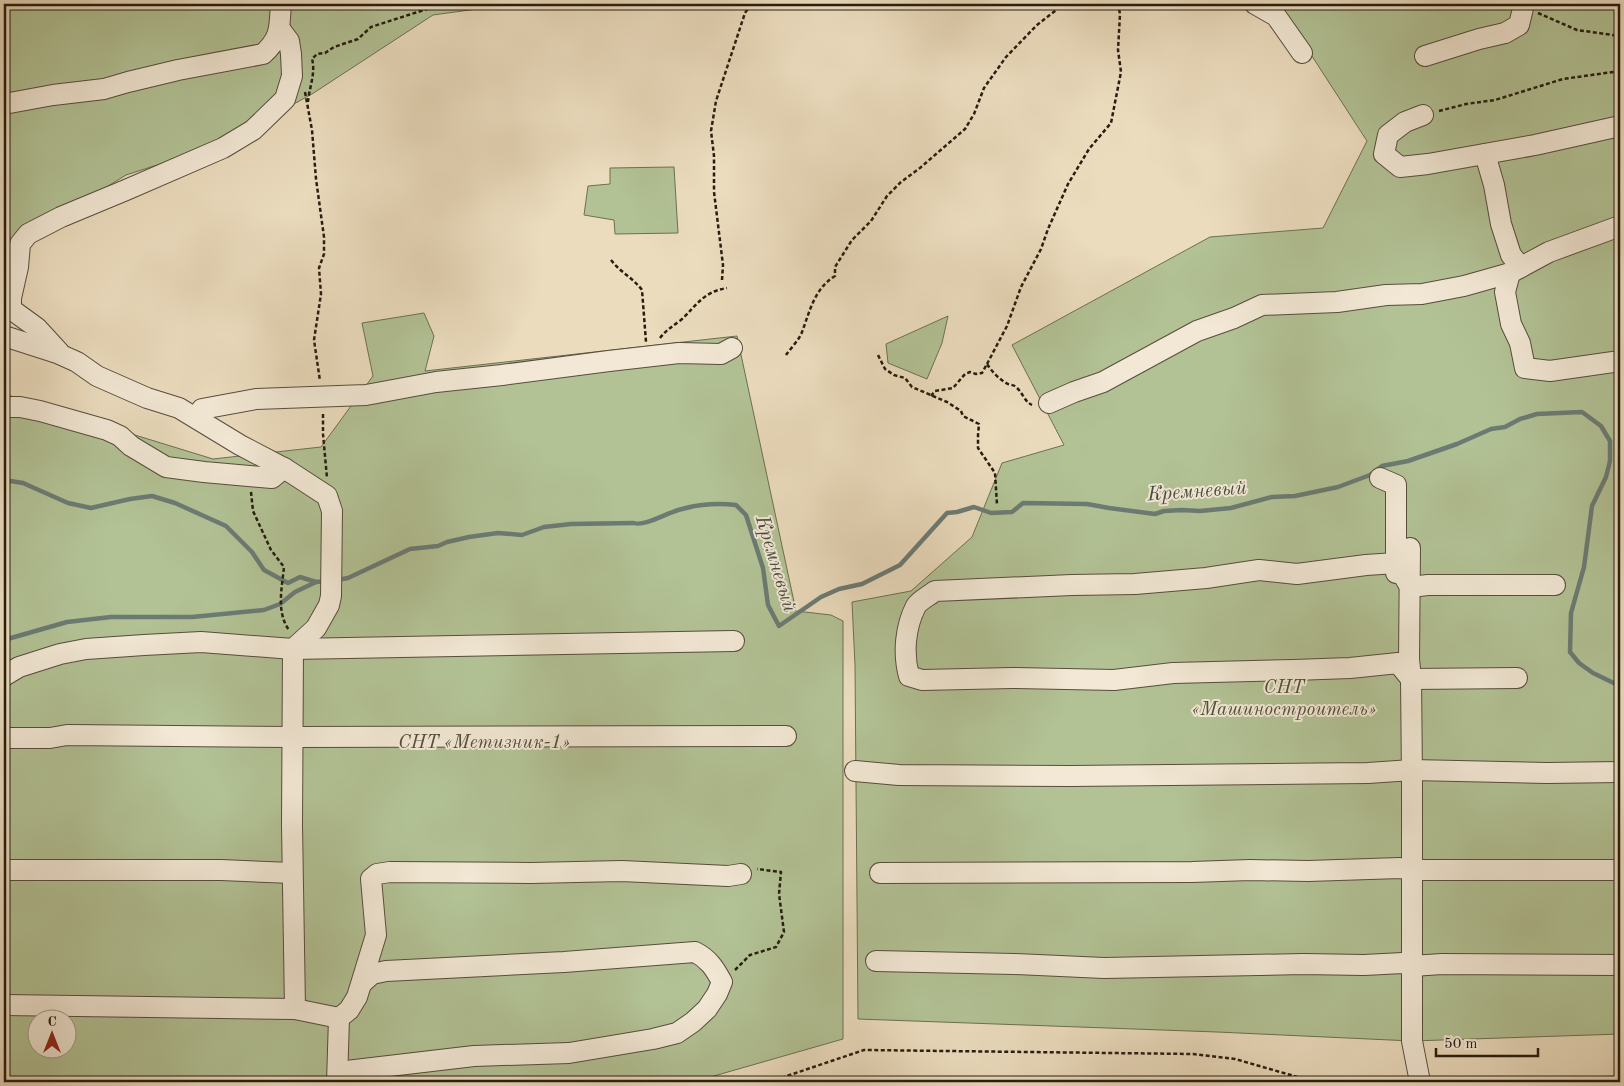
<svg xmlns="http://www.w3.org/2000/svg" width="1624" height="1086" font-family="'Old Standard TT',serif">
	<rect width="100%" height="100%" fill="#ebdcbe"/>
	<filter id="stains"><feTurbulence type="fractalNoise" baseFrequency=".004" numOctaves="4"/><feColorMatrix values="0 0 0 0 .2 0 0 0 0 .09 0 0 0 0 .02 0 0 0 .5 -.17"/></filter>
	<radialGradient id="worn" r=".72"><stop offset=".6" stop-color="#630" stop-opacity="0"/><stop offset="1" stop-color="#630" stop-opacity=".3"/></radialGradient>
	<g fill="#b2c295" stroke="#6c7052" fill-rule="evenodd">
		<path d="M4,4H514L433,15L312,94L219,145L126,175L14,244L4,248Z"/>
		<path d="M1273,4H1620V1034L1412,1041L1217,1032L858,1019L855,665L852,602L911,591L972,537L1002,463L1064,445L1012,345L1210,237L1323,228L1367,141L1308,50Z"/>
		<path d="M674,167L678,233L615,234L614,220L584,215L588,186L610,184V168Z"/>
		<path d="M424,313L434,336L425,371L737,336L796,611L831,615L843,621V1039L693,1082H4V393L21,400L213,459L321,447L373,376L362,323ZM38,1018H68V1048H38Z"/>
		<path d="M948,316L942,343L927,379L888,363L886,344Z"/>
		<path d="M1620,1076V1082H1457L1462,1077L1520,1079Z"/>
	</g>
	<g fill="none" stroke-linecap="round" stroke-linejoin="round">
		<g stroke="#6b7b74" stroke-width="4.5">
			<path d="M4,480L23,483L68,503L91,508L130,499L152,496L175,503L226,526L252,552L264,570L288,583L300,577L316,582L327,581"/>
			<path d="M337,580L348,578L410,549L438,546L447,542L469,537L498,533L522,535L544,527L571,524L634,523C645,527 670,511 682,509C700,504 717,503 736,505L746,515L763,568L768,605L779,626L821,597L839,589L862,584L900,565L947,513L957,512L974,507L991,513L1012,512L1023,503L1087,504L1109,508L1155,514L1164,511L1182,510L1200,511L1231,508L1272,497L1295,496L1338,487L1370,475L1382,466L1408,461L1457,444L1491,429L1505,427L1520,419L1537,414L1582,412L1601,426L1610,441V461L1606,477L1592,506L1584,567L1571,613L1570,652L1579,663L1593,673L1620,686"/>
			<path d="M4,640L67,622L111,617H192L264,610L280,604L295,592L316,582"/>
		</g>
		<g stroke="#574d3c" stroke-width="22">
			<g id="minor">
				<path d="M1255,4L1276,16L1302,53"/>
				<path d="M1425,56L1479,39L1505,33L1519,25L1524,4"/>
				<path d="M4,104L53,95L104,89L128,82L178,70L263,54C282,37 279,26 281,4"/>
				<path d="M1423,115L1405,122L1388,135L1384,154L1400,167L1428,164L1535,145L1620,126"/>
				<path d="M1485,154L1494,185L1501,224L1511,255L1521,267"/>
				<path d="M1510,273L1505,292L1511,324L1520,343L1525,368L1550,371L1620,361"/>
				<path d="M4,304L37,328L59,352"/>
				<path d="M11,309V298L18,267L20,244L28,234L61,217L126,190L223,148L253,130L285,99L292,76L291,54L289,41L280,29"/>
				<path d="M4,336L57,353L77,362L97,376L147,398L179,408L240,445L284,468L327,496L332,511L331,596L329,605L316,628L293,649L292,825L295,1009"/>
				<path d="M1049,403L1074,392L1103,382L1197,331L1234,318L1262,305L1337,302L1386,295L1422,294L1464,286L1510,273L1549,252L1620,226"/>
				<path d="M4,407H20L40,411L107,430L120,436L131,446L166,467L204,472L272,478L284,468"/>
				<path d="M199,419L202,409L256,399L366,395L436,382L502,375L609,361L679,353L721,354L732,348"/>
				<path d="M1380,478L1396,485V573"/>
				<path d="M1410,548L1409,659L1411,679L1412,777V1041L1420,1082"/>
				<path d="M4,676L19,667L60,654L86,649L144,645L201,642L293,649L734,641"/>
				<path d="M1517,678L1411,679L1398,663L1350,668L1294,670L1173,673L1114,680L1012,678L922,680L909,676C903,654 905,627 916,606C920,600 929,596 935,591L1072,585L1135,584L1206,578L1259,570L1297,574L1366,565L1396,563L1410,587L1428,585H1555"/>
				<path d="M4,738H50L67,735L293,737L786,736"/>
				<path d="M855,771L899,775L1070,776L1368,773L1412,770L1547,773L1620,772"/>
				<path d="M4,870H221L292,873"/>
				<path d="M880,873L1192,872L1250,870L1308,871L1400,868L1412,870H1620"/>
				<path d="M876,961L1014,964L1104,968L1303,964L1364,965L1403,963L1412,966L1442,964L1620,965"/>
				<path d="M4,1005L295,1009L339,1018L337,1082"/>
				<path d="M339,1018L349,1010L357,997L376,935L371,879L377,874L390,872L531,873L622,871L728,876L741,874"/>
				<path d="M338,1072L474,1056L569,1053L653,1039L677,1033L693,1022L707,1009L717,994L722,982C715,969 709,959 695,952L564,962L386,971L372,974L362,983"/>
			</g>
		</g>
		<g stroke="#261d10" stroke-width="2.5" stroke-dasharray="4 2.5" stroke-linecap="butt">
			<path d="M1538,13L1577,30L1620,36"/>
			<path d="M305,92L312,130L316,179L324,237V254L319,268L321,294L314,340L320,381"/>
			<path d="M308,102C309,88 316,73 312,59L317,54L325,53L334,47L358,39L371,27L427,9L441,5L473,4"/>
			<path d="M1439,111L1466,104L1495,100L1563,79L1620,71"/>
			<path d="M611,260C620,272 633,278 642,290L646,342"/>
			<path d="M722,280L723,265L714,192V156L711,131L716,101L745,13L751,4"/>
			<path d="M660,338C666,330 673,326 681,320C697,305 703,292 727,288"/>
			<path d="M786,355C791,348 799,340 802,332C810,311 814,289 835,276V267L852,240L871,221L887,196L901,182L920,168L965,129L974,114L984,88L1006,57L1037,25L1064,4"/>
			<path d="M878,355L885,369L894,375L905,378L912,387L947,402L961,411L963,416L979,424L978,435V448L995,473L997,505"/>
			<path d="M987,364L1007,326L1021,287L1041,249L1048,229L1068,184L1089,149L1111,123L1121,72L1118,50L1120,14L1118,4"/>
			<path d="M931,396L935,391L953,388L965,374L970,372L976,374L982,373L987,364C992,372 1000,380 1008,384C1011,385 1014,385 1016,387C1023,393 1024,401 1032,405"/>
			<path d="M323,414V434L327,478"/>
			<path d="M251,492L253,511L271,550L284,567C282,588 276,612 289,630"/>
			<path d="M735,970L750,955L776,947L784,932L779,894L781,872L757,869"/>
			<path d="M769,1082L864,1050L1193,1054L1235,1059L1315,1082"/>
		</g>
		<use href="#minor" stroke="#f2e8d5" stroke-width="20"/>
	</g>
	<g text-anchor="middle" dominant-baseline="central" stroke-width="4" stroke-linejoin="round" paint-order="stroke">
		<g font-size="19" font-style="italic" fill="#504f38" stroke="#f2e8d5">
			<text x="1284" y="688">СНТ<tspan x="1284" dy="22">«Машиностроитель»</tspan></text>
			<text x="484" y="743">СНТ «Метизник-1»</text>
		</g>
		<g font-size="20" font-style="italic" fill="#484c42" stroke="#f2e8d5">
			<text transform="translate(1197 492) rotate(-4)">Кремневый</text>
			<text transform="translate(775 564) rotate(73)">Кремневый</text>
		</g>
	</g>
	<rect width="1624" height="1086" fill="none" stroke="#ebdcbe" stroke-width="20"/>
	<rect x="5" y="5" width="1614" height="1076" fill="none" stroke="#261d10" stroke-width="2.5"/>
	<rect x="10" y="10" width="1604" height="1066" fill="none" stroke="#261d10"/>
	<g transform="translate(52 1034)"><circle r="24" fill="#f2e8d5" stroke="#a09786"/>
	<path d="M0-4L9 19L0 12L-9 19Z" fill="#8f2418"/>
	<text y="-8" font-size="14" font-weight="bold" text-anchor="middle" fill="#261d10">С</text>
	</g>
	<path d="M1436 1048v8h102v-8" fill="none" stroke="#261d10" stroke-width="2.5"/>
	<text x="1444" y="1048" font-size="15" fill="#261d10" stroke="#f2e8d5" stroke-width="4" paint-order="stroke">50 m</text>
	<rect width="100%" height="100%" filter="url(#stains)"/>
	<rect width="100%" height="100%" fill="url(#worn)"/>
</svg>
